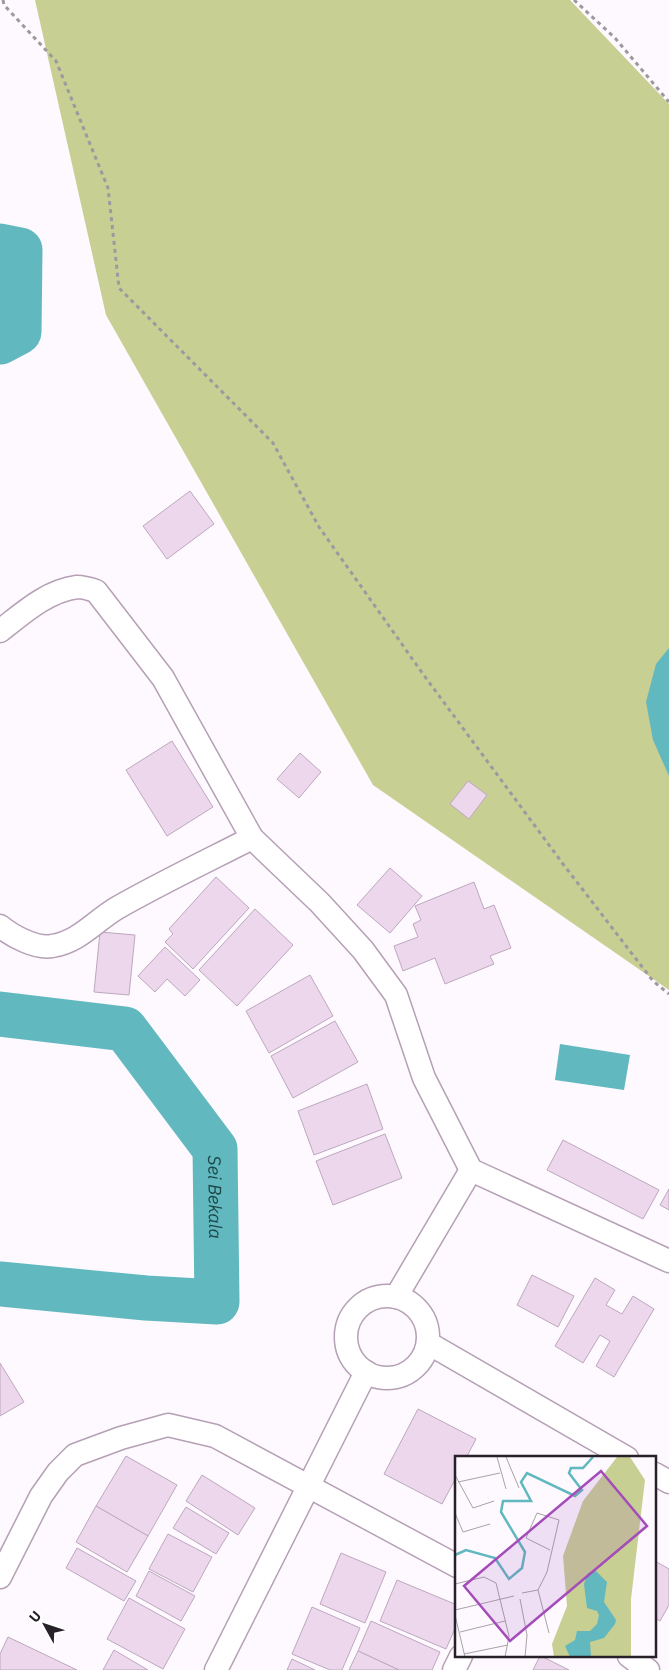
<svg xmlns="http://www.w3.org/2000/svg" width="669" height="1670" font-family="'IBM Plex Sans',sans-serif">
	<rect width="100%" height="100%" fill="#fdf9fe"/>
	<path fill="#c8cf93" d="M35,0H570L669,104V990L373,785L106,315Z"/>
	<g fill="#61b8be">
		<path d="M669,648V776L653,740L646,702L656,664Z"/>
		<path d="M560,1044L630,1055L624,1090L555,1080Z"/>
	</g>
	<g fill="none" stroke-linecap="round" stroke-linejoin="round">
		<g stroke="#61b8be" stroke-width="45">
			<path d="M0,246L20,250L19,332L0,342"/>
			<path id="s1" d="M0,1014L125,1029L215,1149L217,1302L146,1298L0,1284"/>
		</g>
	</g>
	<g fill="#ecd7ed" stroke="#bda8bd">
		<path d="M190,491L214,524L167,559L143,526Z"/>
		<path d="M172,741L213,807L167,836L126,770Z"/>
		<path d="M300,753L321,772L299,798L277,779Z"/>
		<path d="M468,781L487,795L469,819L450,804Z"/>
		<path d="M390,868L422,896L390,933L357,905Z"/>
		<path d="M216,877L249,908L193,969L165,942L173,934L169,929Z"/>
		<path d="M474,882L484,909L494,905L511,948L490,956L494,964L445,984L435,958L403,971L394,946L418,937L413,924L421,920L415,906Z"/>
		<path d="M255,909L293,945L237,1006L199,970Z"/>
		<path d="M100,932L135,935L129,995L94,992Z"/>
		<path d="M165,947L200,980L185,996L167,979L155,992L138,976Z"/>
		<path d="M310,975L333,1016L269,1053L246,1011Z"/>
		<path d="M335,1021L358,1062L293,1098L271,1056Z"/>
		<path d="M367,1084L383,1129L314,1155L298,1111Z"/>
		<path d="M385,1134L402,1178L333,1205L316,1161Z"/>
		<path d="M563,1140L659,1190L643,1219L547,1170Z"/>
		<path d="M669,1189V1210L660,1205Z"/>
		<path d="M532,1275L574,1296L558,1327L517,1305Z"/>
		<path d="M595,1278L615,1290L606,1305L622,1314L633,1296L654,1309L614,1377L596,1366L610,1341L600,1335L583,1363L555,1346Z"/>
		<path d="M0,1363L24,1402L0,1416Z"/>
		<path d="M418,1409L476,1439L466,1458H457V1476L442,1504L384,1474Z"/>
		<path d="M126,1456L177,1485L148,1536L96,1506Z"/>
		<path d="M202,1475L255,1508L238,1535L186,1501Z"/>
		<path d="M96,1506L148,1536L127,1572L76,1542Z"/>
		<path d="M186,1507L229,1533L216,1554L173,1528Z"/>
		<path d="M168,1534L212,1557L193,1592L149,1569Z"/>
		<path d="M77,1548L136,1581L124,1601L66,1568Z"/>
		<path d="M341,1553L386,1572L365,1623L320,1604Z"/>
		<path d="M655,1561L669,1569V1605L660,1621L655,1618Z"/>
		<path d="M149,1571L195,1596L181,1621L136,1596Z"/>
		<path d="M397,1580L457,1605V1624L446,1649L380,1621Z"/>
		<path d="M129,1598L185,1629L163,1669L107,1639Z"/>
		<path d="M312,1607L360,1628L342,1670H330L292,1654Z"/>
		<path d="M371,1621L440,1652L432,1670H399L358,1651Z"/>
		<path d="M8,1637L77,1670H0V1654Z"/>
		<path d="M114,1650L148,1670H103Z"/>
		<path d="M358,1651L399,1670H349Z"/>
		<path d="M540,1656H541L569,1670H533Z"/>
		<path d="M292,1659L315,1670H287Z"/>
	</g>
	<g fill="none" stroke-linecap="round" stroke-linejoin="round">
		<g stroke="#b5a0b5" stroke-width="25">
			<g id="street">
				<path d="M0,631C23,613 47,591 77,587C83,587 90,589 96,591L163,678L252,838L320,903L363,950L396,995L424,1078L471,1170L669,1261"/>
				<path d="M0,926C12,936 36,949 52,946C79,942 95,921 117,908C161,883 207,861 252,838"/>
				<circle cx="387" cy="1337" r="41"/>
				<path d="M396,1297L471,1170"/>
				<path d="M428,1343L627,1458"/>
				<path d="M655,1474L669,1482"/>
				<path d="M0,1577L41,1496L58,1472L75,1455L121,1438L168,1425L215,1436L457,1566"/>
				<path d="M629,1656L648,1670"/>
				<path d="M216,1670L366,1372"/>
				<path d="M454,1670L461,1656"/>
			</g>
		</g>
		<g stroke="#9e989f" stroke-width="3" stroke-dasharray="4 4" stroke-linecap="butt">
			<path d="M3,0L4,5L56,61L108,188L119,288L273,443L319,527L423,674L563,864L653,981L669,994"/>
			<path d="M574,0L615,38L669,102"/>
		</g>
		<use href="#street" stroke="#fff" stroke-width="22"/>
	</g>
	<g text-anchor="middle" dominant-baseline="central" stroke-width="4.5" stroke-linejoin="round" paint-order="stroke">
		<g font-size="18" font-style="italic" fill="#1e474a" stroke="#fff">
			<text stroke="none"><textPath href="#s1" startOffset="324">Sei Bekala</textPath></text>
		</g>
	</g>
	<g transform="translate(455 1456)">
		<rect width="201" height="201" fill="#fdf9fe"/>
		<path d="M162,1H175L190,24L176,143V201H99L97,188L112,150L108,100L128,45Z" fill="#c8cf93"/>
		<path d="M141,115L152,126L149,146L161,164L160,168L149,182L135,186L136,201H115L110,190L120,184L122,175H135L142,168L144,159L142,155L132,152L129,128L133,117Z" fill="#61b8be"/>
		<path fill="none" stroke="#61b8be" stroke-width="2.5" d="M0,99L11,94L40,102L54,123L67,112L70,96L46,56L48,45H76L66,26L72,17L120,40L127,34L114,17L116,12H128L138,1"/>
		<path fill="none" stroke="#a8a3a9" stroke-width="1" d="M42,1L51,33M51,1L64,32M0,19L18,52L39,45M3,26L45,17M0,57L8,76L35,68M0,128L29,121L41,127L54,180L50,201M67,137L83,134M65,143L72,179L70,201M0,154L59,140M0,159L10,201M5,176L50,165M94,177L83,134L92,116L104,64L82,57L71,82L95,94M9,198L53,189"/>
		<path fill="#a44dba" fill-opacity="0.15" stroke="#a44dba" stroke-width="2.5" d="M146,15L192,70L55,185L9,130Z"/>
		<rect width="201" height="201" fill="none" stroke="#292129" stroke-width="2.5"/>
	</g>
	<g transform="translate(45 1625) rotate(310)" stroke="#ffffff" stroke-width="4" paint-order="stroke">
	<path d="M0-4L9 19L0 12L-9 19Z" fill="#292129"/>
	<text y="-8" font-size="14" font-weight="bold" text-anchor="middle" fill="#292129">U</text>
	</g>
</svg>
